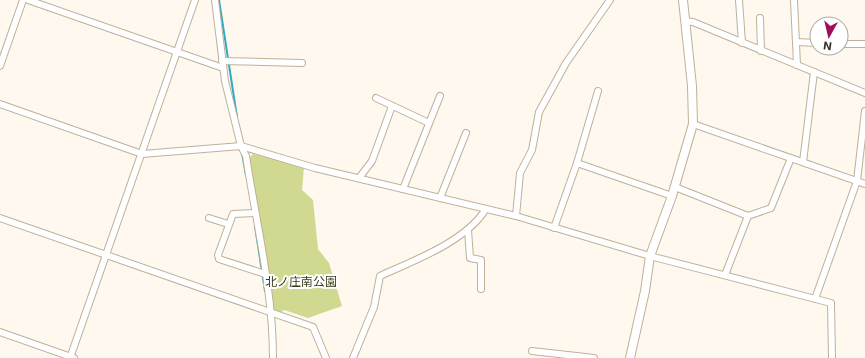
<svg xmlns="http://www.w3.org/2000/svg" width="865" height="358" font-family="Inter,'Noto Sans JP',sans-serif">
	<rect width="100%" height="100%" fill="#fff8ef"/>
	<path fill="#d1d990" d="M253,154L304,167L302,190L313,200L318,249L329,263L342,306L308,318L284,310L279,314L273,310L249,158Z"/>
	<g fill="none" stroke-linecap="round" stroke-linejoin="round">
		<g stroke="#2fabc1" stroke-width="2">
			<path d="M219,0L237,117"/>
			<path d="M242,153L246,175"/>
			<path d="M255,226L265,291"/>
		</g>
		<g stroke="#c0b099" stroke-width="8">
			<g id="street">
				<path d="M28,0L223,68"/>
				<path d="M215,0L225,81L241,146L246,156C256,222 273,290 273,358"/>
				<path d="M739,0L742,43"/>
				<path d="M794,0L797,65"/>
				<path d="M760,18L761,51"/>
				<path d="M685,21L693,22L865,93"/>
				<path d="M796,42L817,43"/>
				<path d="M841,44H865"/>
				<path d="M222,61L302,63"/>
				<path d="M0,66L23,0"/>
				<path d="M376,98L429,123"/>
				<path d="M0,104L142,154L241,146L315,168L516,216L650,256L831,303L832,358"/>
				<path d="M693,124L865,184"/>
				<path d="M803,162L814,72"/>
				<path d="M577,163L672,196"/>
				<path d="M359,178L372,161L392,106"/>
				<path d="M675,187L748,216L771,208L791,158"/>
				<path d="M403,189L440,96"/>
				<path d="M440,198L466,133"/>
				<path d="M255,213L233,214L218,255L219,259L265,274"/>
				<path d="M516,216L520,173L532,150L539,112L566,63L610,0"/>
				<path d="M0,218L313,327L326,358"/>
				<path d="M209,218L228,224"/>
				<path d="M554,228L577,163L598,91"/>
				<path d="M468,230L470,258L481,260V289"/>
				<path d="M725,275L748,216"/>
				<path d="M815,299L857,181L865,111"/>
				<path d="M0,332L74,358"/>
				<path d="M532,351L594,358"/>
				<path d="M70,358L195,0"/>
				<path d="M353,358L374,307L380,276C415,260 465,242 486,209"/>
			</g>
		</g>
		<g stroke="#c0b099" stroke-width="10">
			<path id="secondary" d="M630,358L645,291L650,256L672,196L693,124L692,86L683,0"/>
		</g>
		<use href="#street" stroke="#fff" stroke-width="6"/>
		<use href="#secondary" stroke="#fff" stroke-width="8"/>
	</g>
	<g text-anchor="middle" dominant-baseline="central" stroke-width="4" stroke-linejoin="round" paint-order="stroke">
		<g font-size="12" fill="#383b17" stroke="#fff">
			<text x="301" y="281">北ノ庄南公園</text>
		</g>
	</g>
	<g transform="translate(829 36) rotate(188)"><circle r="19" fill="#ffffff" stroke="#acaaa6"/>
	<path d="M0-3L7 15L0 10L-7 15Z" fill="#9e0f5b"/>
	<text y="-6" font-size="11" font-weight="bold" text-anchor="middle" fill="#302a21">N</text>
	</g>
</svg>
